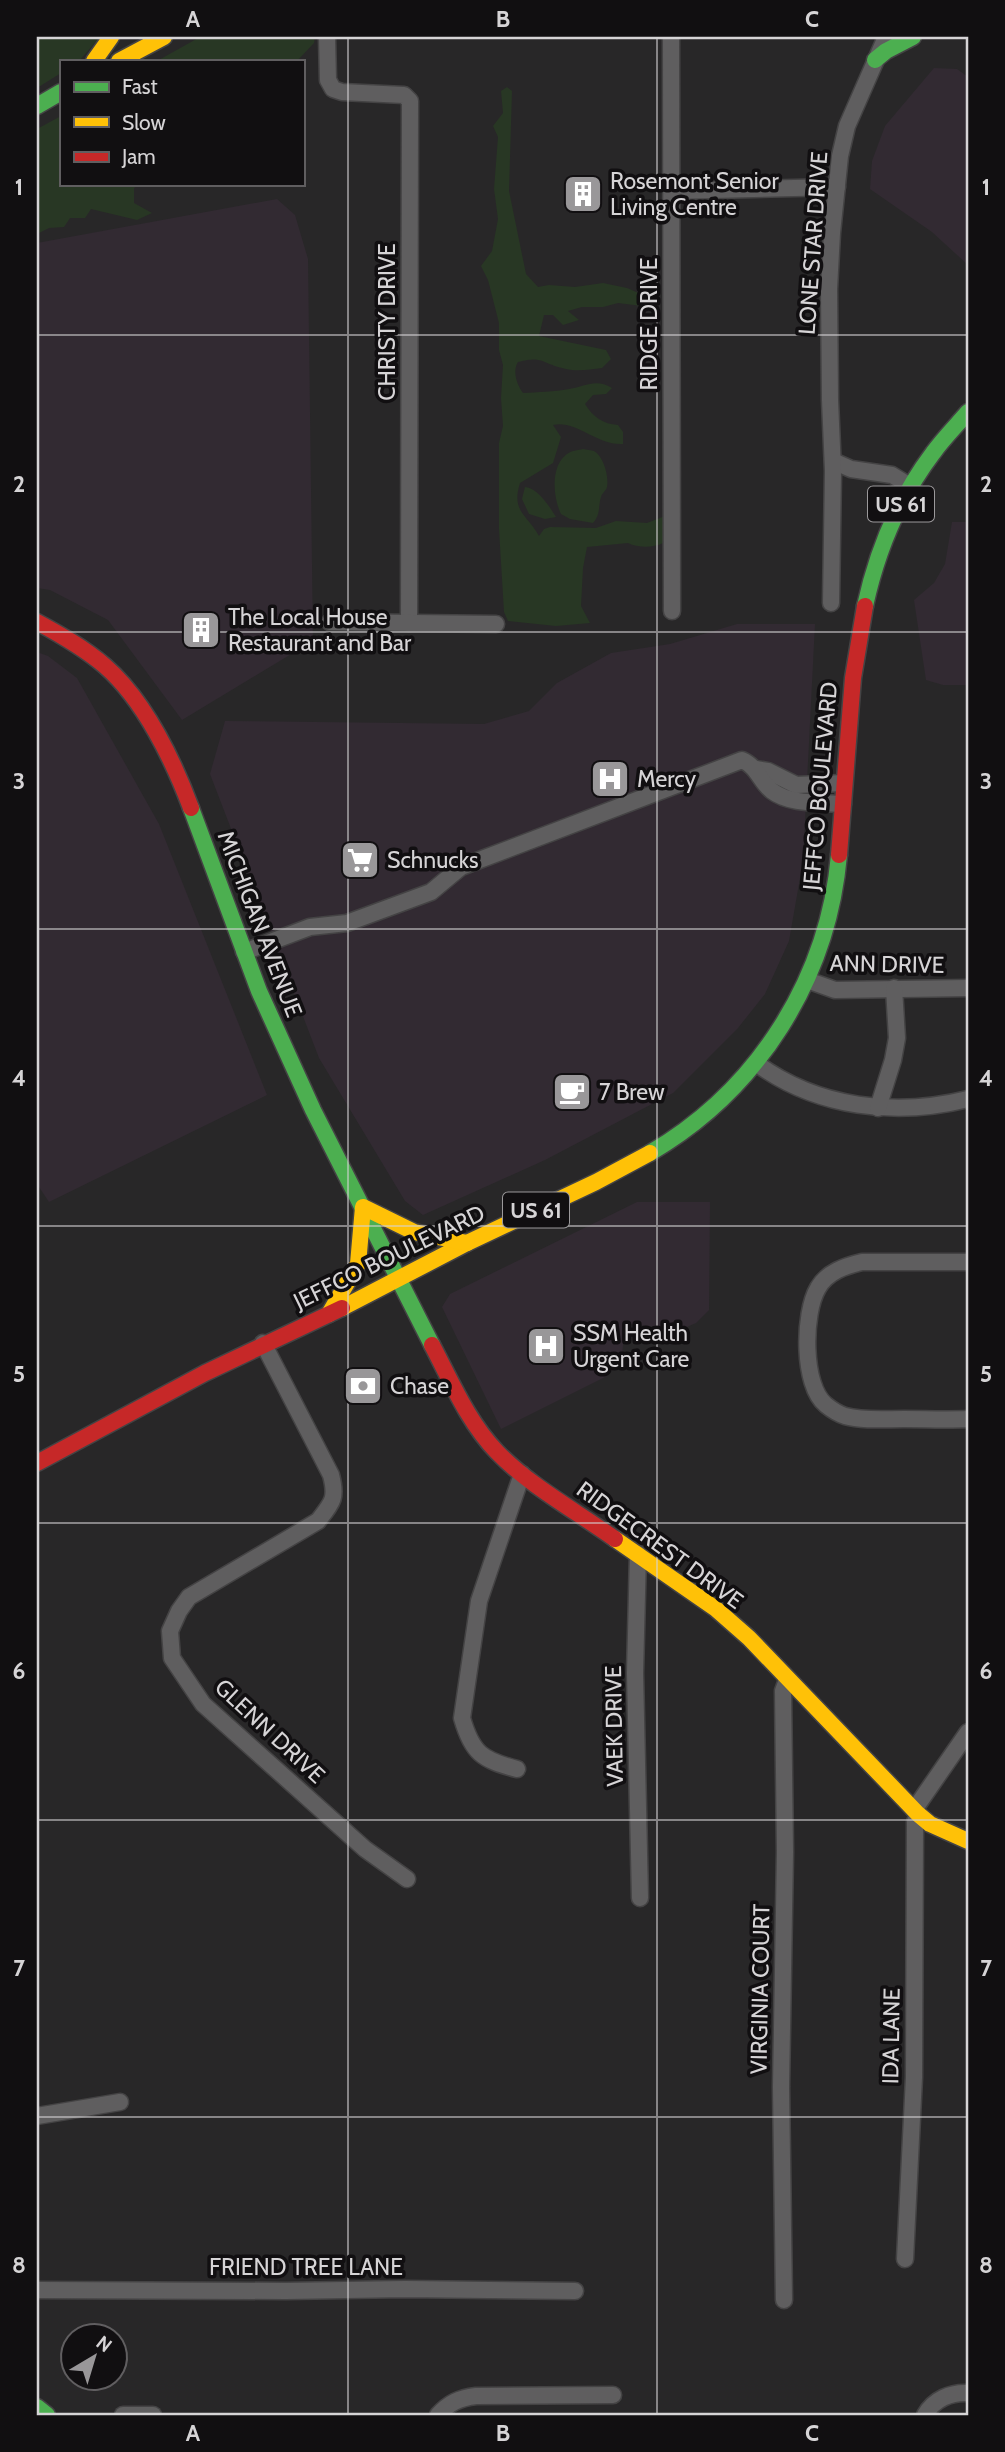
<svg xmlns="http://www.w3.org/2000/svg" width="1005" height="2452" font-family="Cabin,sans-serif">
	<rect width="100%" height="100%" fill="#282728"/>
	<g fill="#322a32">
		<path d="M934,68L957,69L968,77V265L932,232L870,189L872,161L885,126Z"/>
		<path d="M277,199L295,215L308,259L313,641L182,720L108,620L50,590L37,588V243Z"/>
		<path d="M952,522H968V685H943L926,680L914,600L934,583L945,564Z"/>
		<path d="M737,624H815L803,861L789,941L765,994L738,1028L673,1093L545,1160L423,1215L405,1201L319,1058L210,774L225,721L484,724L529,711L557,683L611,653L670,644Z"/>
		<path d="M37,652L48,656L77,678L159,824L267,1095L49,1202L37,1184Z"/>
		<path d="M637,1202H710L709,1310L696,1323L680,1330L630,1324L624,1334L622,1356L607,1376L501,1429L442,1307L450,1294Z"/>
	</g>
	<g fill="#283724">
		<path d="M37,37H100L79,61H61V73L37,88Z"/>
		<path d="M200,37H315L314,43L297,61H157Z"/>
		<path d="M507,87L512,91L509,191L526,274L538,287L549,285L575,287L603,283L627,288L650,298L642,306L618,303L603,307H582L568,311L579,320L563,325L553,315H544L539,336L606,350L611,359L602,368C588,370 575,372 562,368C539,362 543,356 518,362C512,371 517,385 523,393C538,392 554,392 569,389C585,387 595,378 612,388L606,394L593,395L585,404C593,417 603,424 618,425L623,432V444C598,446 576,420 553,425L561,437L553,463L520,483C511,512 527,514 539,536L544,529L550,527L596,528L616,521L647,523L665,516L663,543C653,548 638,548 628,543L587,547L583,568L581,606L590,623L556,626L508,621L504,612L499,529V443L503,426L501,398L503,365L499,350V323L488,280L481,266L492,251L498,219L494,189L498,137L493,126L503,113L501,91Z"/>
		<path d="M61,116V184H140L134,188V203L152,213L137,220L91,209L85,218H70L64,227L49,228L37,234V129Z"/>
		<path d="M583,449C587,450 591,450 594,451C604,457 609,477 607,487C606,491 602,493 601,497C598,506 601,514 593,523L570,519L561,514C553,498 550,466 567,454C571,451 578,450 583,449Z"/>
		<path d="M525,487C538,488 549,506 556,517L545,519L529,514L522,499Z"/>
	</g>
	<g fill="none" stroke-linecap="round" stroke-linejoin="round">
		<g stroke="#444344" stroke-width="19">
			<g id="street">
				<path d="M327,37L328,80L333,89L342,92L404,95L410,101L409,623"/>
				<path d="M671,37L672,611"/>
				<path d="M672,191L837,187"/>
				<path d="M833,461L851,469L892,475L910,486"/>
				<path d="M831,603L833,471L830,400L829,289L832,233L840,156L847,126L886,37"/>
				<path d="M330,622L496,624"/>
				<path d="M756,769L768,771L796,785L844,783"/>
				<path d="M244,952L310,927L347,923L431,892L461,867L742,760C758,767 760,782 772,791C790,805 821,802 843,804"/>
				<path d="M807,980L835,990L968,988"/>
				<path d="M756,1063C817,1108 896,1117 968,1099"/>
				<path d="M878,1108L893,1060L897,1038L894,988"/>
				<path d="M968,1262H862C845,1266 827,1272 818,1288C803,1313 802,1386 826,1405C831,1409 839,1414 845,1416C863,1421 885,1419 904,1419C925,1419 947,1420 968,1419"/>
				<path d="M263,1343L331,1475C337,1498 333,1502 318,1521L189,1597L179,1611L170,1631L172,1658L203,1704L365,1849L407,1879"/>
				<path d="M638,1554L635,1673L640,1898"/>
				<path d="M517,1769C482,1760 472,1753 462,1718L479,1601L522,1474"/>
				<path d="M914,1810L968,1732"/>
				<path d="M37,2116L120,2102"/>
				<path d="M905,2259L914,2077L915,1822L918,1814"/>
				<path d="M37,2290L286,2291L405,2289L575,2291"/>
				<path d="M784,2300L781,2087L785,1852L783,1691L787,1680"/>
				<path d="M123,2415H153"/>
				<path d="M438,2415C449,2403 459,2398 476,2396L613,2395"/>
				<path d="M925,2415C934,2399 951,2392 968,2393"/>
			</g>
		</g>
		<g stroke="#444344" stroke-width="19">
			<g id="fast">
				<path d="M875,60L886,51L913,37"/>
				<path d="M37,106L61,92"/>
				<path d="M865,606C877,551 899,498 933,453C943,439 956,426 968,412"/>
				<path d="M191,808L259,991L313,1110L432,1345"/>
				<path d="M650,1153C758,1090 828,979 839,855"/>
				<path d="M37,2407L47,2415"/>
			</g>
		</g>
		<g stroke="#444344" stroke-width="19">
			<g id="slow">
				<path d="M94,61L111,37"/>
				<path d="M119,61L164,37"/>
				<path d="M342,1308L467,1243L596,1182L650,1153"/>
				<path d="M329,1314L358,1264L363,1207L414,1232L467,1243"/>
				<path d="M615,1539L716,1609L749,1638L918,1814L930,1824L968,1841"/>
			</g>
		</g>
		<g stroke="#444344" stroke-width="19">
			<g id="jam">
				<path d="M37,622C61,635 84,648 105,666C144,700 173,760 191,808"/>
				<path d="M839,855L853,678L865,606"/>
				<path d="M432,1345C451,1381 468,1422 497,1452C530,1486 576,1511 615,1539"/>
				<path d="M37,1463L205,1373L342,1308"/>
			</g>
		</g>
		<use href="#street" stroke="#5f5e5f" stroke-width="16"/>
		<use href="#fast" stroke="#4caf50" stroke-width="16"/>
		<use href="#slow" stroke="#ffc107" stroke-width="16"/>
		<use href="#jam" stroke="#c62828" stroke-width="16"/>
	</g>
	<path fill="none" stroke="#d6d4d6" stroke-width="2" stroke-opacity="0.55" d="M348,37V2415M657,37V2415M37,335H968M37,632H968M37,929H968M37,1226H968M37,1523H968M37,1820H968M37,2117H968"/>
	<defs>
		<g id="building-square" transform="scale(2.0125)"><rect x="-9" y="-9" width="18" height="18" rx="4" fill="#999799" stroke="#110f11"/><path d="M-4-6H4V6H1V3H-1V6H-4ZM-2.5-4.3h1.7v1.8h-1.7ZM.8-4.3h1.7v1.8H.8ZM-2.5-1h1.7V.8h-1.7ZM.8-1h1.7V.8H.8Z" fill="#fff"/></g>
		<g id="hospital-square" transform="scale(2.0125)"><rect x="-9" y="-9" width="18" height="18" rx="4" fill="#999799" stroke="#110f11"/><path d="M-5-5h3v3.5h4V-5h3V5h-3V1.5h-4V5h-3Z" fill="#fff"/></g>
		<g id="supermarket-square" transform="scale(2.0125)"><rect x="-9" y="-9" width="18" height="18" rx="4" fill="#999799" stroke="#110f11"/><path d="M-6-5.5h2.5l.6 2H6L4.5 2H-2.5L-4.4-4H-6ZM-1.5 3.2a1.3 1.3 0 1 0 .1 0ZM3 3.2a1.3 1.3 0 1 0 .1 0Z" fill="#fff"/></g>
		<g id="cafe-square" transform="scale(2.0125)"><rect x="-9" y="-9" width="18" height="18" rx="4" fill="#999799" stroke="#110f11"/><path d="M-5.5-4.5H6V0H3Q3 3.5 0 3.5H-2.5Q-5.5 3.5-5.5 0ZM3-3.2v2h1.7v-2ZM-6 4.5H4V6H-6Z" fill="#fff"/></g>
		<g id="bank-square" transform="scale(2.0125)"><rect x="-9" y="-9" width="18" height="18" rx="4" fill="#999799" stroke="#110f11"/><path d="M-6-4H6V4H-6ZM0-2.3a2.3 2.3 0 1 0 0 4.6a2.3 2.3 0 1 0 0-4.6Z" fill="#fff"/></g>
	</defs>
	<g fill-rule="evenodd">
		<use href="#building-square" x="583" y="194"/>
		<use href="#building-square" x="201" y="630"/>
		<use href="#hospital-square" x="610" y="779"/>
		<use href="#supermarket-square" x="360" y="860"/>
		<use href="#cafe-square" x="572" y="1092"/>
		<use href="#hospital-square" x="546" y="1346"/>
		<use href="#bank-square" x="363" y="1386"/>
	</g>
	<g text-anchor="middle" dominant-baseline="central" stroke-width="7" stroke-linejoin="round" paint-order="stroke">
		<g fill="#110f11" stroke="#9b999b" stroke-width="2">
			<rect x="868" y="486.5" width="66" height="35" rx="5"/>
			<rect x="503" y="1192.5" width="66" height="35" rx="5"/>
		</g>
		<g font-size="21" font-weight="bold" fill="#d6d4d6">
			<text x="901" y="504">US 61</text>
			<text x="536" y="1210">US 61</text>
		</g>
		<g font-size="23" fill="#d6d4d6" stroke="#110f11" text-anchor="start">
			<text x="610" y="181">Rosemont Senior<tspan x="610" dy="26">Living Centre</tspan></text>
			<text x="228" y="617">The Local House<tspan x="228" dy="26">Restaurant and Bar</tspan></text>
			<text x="637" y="779">Mercy</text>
			<text x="387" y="860">Schnucks</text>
			<text x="599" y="1092">7 Brew</text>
			<text x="573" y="1333">SSM Health<tspan x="573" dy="26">Urgent Care</tspan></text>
			<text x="390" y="1386">Chase</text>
		</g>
		<g font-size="23" fill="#d6d4d6" stroke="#110f11">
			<text transform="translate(813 243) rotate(-86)">LONE STAR DRIVE</text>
			<text transform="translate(387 322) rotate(-90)">CHRISTY DRIVE</text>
			<text transform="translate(649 324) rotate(-90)">RIDGE DRIVE</text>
			<text transform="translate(820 786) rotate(-85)">JEFFCO BOULEVARD</text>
			<text transform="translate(260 924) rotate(69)">MICHIGAN AVENUE</text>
			<text transform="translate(887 964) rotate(1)">ANN DRIVE</text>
			<text transform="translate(389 1257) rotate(-26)">JEFFCO BOULEVARD</text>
			<text transform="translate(660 1545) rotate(36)">RIDGECREST DRIVE</text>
			<text transform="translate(614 1726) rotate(-91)">VAEK DRIVE</text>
			<text transform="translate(270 1731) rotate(43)">GLENN DRIVE</text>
			<text transform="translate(760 1989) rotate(-89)">VIRGINIA COURT</text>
			<text transform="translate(891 2036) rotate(-89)">IDA LANE</text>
			<text x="306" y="2267">FRIEND TREE LANE</text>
		</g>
	</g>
	<rect width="1005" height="2452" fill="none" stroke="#110f11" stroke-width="77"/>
	<rect x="60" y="60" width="245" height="126" fill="#110f11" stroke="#605e60" stroke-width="2"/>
	<rect x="74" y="82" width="35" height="10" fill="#4caf50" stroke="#605e60" stroke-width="2"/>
	<text x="122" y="94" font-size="21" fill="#d6d4d6">Fast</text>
	<rect x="74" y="117" width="35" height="10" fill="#ffc107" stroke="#605e60" stroke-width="2"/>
	<text x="122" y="130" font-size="21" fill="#d6d4d6">Slow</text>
	<rect x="74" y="152" width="35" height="10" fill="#c62828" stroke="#605e60" stroke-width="2"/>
	<text x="122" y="164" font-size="21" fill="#d6d4d6">Jam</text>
	<g transform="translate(94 2357) rotate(38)"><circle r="33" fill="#110f11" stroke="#605e60" stroke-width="2"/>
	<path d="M0-5L12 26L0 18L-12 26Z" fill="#999799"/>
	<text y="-10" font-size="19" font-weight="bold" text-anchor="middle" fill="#d6d4d6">N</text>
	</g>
	<rect x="38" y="38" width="929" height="2376" fill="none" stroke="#d6d4d6" stroke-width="2.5"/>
	<g font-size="23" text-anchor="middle" font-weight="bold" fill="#d6d4d6">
		<text x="193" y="27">A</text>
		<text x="503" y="27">B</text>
		<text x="812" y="27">C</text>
		<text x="19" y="195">1</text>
		<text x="986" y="195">1</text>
		<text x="19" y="492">2</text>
		<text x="986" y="492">2</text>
		<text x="19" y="789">3</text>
		<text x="986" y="789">3</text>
		<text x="19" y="1086">4</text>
		<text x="986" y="1086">4</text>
		<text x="19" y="1382">5</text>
		<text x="986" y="1382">5</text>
		<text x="19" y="1679">6</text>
		<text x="986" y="1679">6</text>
		<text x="19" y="1976">7</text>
		<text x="986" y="1976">7</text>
		<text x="19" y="2273">8</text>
		<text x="986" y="2273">8</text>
		<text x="193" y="2441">A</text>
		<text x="503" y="2441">B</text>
		<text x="812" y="2441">C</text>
	</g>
</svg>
